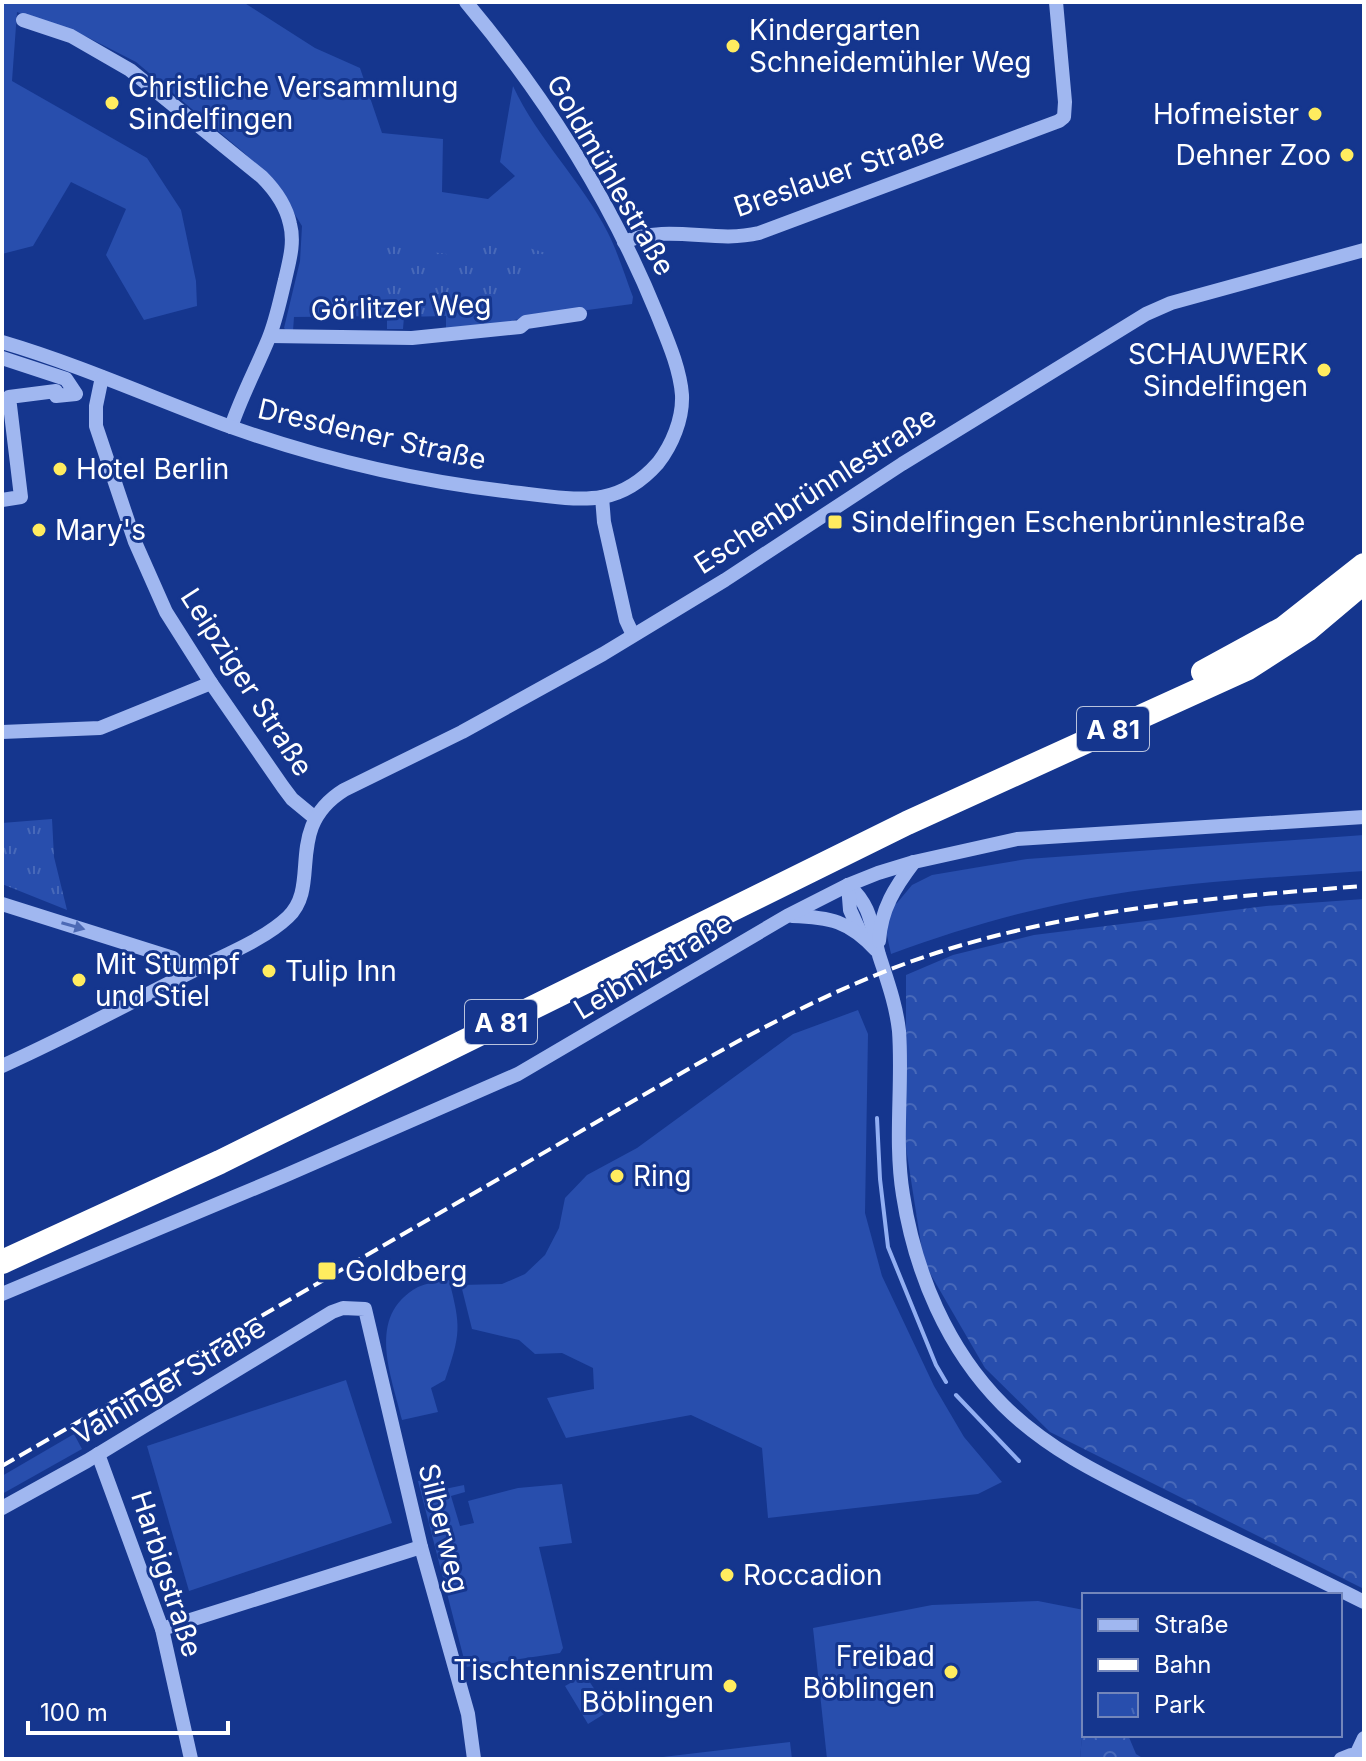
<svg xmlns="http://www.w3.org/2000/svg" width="1366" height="1761" font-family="Inter,sans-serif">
	<defs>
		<pattern id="forest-crowns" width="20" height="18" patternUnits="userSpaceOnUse" patternTransform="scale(2)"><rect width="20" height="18" fill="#284ead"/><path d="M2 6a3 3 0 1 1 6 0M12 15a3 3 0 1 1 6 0" fill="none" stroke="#4869b9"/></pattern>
		<pattern id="park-tufts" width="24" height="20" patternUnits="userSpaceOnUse" patternTransform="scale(2)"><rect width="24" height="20" fill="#284ead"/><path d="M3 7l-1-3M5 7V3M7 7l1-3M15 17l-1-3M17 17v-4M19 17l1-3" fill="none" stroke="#4869b9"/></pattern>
	</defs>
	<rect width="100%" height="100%" fill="#15368e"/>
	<g fill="#284ead">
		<path d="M2,2H243L315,48L360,68L382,133L443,139L442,192L488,199L515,176L500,162L513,86C538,140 582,181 608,233C618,253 625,276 633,297L632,304L514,320L504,327L446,328V316L404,317L403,329H387V316L294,317L293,331H287L284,328L300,261L302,226L277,185L243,152L136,62L87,37L17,12L12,81L147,158L181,210L196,281L197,306L144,320L106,255L126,209L71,182L33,246L2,254Z"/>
		<path d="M1364,835V871C1279,877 1193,881 1109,895C1034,907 962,928 891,954L886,931L891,907L897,903L912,885L932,875L1027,859Z"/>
		<path d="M858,1010L868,1034L865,1213L882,1276L934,1386L964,1437L1002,1482L978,1494L768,1518L762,1448L691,1415L566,1438L547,1398L594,1389L593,1368L562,1353L535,1354L519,1340L472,1329L461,1285L502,1284L525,1274L545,1255L559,1228L565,1198L587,1175L637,1148L793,1034Z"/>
		<path d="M449,1280C461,1327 461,1333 445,1380L431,1388L438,1412L402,1420C392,1376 365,1316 418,1287C426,1283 440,1282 449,1280Z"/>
		<path d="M346,1380L392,1523L189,1591L147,1446Z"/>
		<path d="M74,1434L82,1449L2,1494V1476Z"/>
		<path d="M437,1476L440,1490L464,1485L465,1492L451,1496L460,1526L474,1523L468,1501L518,1488L562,1484L572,1543L539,1547L563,1648L560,1653L466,1667L418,1481Z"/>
		<path d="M1038,1601L1084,1610V1716L1080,1759H827L813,1628L932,1605Z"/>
		<path d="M585,1675L609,1711L588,1724L565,1686Z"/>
		<path d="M790,1742L792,1759H646Z"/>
	</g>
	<g fill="url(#forest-crowns)">
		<path d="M1364,899V1589L1050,1432L985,1368L924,1263L906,1148V975L953,955L1034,935L1266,906Z"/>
		<path d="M1084,1713V1735H1128L1136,1754L1144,1759H1080Z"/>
	</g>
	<g fill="url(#park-tufts)">
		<path d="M480,234L546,253L522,298L500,299L463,316L378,312L381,245L454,255Z"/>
		<path d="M52,819L54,857L67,910L2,884V823Z"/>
	</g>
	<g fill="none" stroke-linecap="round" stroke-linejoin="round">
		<g stroke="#92aff3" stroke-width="4">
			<path d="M877,1118L880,1179L888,1247L936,1365L946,1382"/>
			<path d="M956,1395L1019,1461"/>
		</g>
		<g stroke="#a0b7f0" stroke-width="14">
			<path d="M23,20L71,36L130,70L262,177C276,191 286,205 290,224C295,243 289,262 285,280C280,300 276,321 268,340C256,369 241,397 231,427"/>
			<path d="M624,242C670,223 713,244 759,233L1059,121L1064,117L1065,102L1056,2"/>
			<path d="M270,336L412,338L520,327L526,322L580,314"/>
			<path d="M2,342C80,365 155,399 231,427C319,458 412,480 504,491C533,494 574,502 602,497C624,493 643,480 658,463C672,445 683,419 682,395C680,368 667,339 657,314C611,201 544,95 466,2"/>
			<path d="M2,358L66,379L76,394L56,396V391L9,397L21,497L2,500"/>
			<path d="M102,377L96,406V426L135,542L166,612L211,683L283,787L292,799L315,818"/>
			<path d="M602,497L604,522L626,620L633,635"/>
			<path d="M2,732L100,728L211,683"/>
			<path d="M848,885C872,906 871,926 879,955C887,980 896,1004 899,1031C903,1085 894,1140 903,1195C915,1272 947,1349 1003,1405C1050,1452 1108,1478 1167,1507C1233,1539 1299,1569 1364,1602"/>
			<path d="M848,885L850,910L861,934"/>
			<path d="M2,904L173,958L188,973"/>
			<path d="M792,916C830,917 849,921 876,950"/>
			<path d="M879,941C881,909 895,887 914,862"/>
			<path d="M2,1066C67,1037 129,1003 193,971C222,956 264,940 288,917C322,885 283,828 344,790L462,732L603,654L725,580L902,464L1146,314L1171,303L1364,250"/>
			<path d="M2,1294L284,1176L518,1074L787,916L848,885L878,873L914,862L1017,839L1364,817"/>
			<path d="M98,1454L162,1629L191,1759"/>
			<path d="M2,1508L87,1461L332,1312L343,1308L365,1309L421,1547L468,1714L474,1759"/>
			<path d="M162,1629L421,1547"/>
			<path d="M1356,1755L1364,1738"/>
			<path d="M1341,1759L1351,1755L1361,1759"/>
		</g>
		<g stroke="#fff" stroke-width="24">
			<path d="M1203,672L1284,628L1364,565"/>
			<path d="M2,1262L220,1162L907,823L1248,668L1307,630L1364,582"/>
		</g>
		<path stroke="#fff" stroke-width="4" stroke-dasharray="14 6" stroke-linecap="butt" d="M2,1466L692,1067C771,1022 852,980 939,952C1077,908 1220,897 1364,886"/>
	</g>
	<defs><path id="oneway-solid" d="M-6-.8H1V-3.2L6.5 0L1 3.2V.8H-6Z" transform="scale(2)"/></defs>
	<use fill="#4d6ab5" href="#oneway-solid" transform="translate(73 926) rotate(16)"/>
	<g fill="#ffec5f" stroke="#15368e" stroke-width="3">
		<circle cx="733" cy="46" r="8"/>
		<circle cx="112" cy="103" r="8"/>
		<circle cx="1315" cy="114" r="8"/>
		<circle cx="1347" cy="155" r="8"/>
		<circle cx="1324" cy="370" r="8"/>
		<circle cx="60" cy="469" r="8"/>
		<rect x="827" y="514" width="16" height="16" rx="4"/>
		<circle cx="39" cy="530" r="8"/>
		<circle cx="269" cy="971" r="8"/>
		<circle cx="79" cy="980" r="8"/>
		<circle cx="617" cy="1176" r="8"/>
		<rect x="317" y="1261" width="20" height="20" rx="4"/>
		<circle cx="727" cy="1575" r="8"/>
		<circle cx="951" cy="1672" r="8"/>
		<circle cx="730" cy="1686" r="8"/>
	</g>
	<g text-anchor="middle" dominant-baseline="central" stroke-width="6" stroke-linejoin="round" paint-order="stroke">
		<g fill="#15368e" stroke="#b9c3dd" stroke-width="2">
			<rect x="1077" y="707" width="72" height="44" rx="6"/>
			<rect x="465" y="1000" width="72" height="44" rx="6"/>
		</g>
		<g font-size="26" font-weight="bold" fill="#fff">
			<text x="1113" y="729">A 81</text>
			<text x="501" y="1022">A 81</text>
		</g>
		<g font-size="28" fill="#fff" stroke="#15368e" text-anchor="start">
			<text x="749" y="30">Kindergarten<tspan x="749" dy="32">Schneidemühler Weg</tspan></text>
			<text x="128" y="87">Christliche Versammlung<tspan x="128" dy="32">Sindelfingen</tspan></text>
			<text x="1299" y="114" text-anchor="end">Hofmeister</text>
			<text x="1331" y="155" text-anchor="end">Dehner Zoo</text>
			<text x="1308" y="354" text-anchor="end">SCHAUWERK<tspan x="1308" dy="32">Sindelfingen</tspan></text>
			<text x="76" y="469">Hotel Berlin</text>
			<text x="851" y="522">Sindelfingen Eschenbrünnlestraße</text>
			<text x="55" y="530">Mary's</text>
			<text x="95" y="964">Mit Stumpf<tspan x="95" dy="32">und Stiel</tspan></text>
			<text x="285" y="971">Tulip Inn</text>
			<text x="633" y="1176">Ring</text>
			<text x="345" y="1271">Goldberg</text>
			<text x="743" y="1575">Roccadion</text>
			<text x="935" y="1656" text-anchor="end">Freibad<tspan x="935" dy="32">Böblingen</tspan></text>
			<text x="714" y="1670" text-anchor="end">Tischtenniszentrum<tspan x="714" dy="32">Böblingen</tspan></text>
		</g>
		<g font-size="28" fill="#fff" stroke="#15368e">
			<text transform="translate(839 172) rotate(-19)">Breslauer Straße</text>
			<text transform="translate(611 175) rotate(60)">Goldmühlestraße</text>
			<text transform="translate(401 307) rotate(-2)">Görlitzer Weg</text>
			<text transform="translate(372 434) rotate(13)">Dresdener Straße</text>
			<text transform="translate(815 490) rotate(-33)">Eschenbrünnlestraße</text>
			<text transform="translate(247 682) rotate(57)">Leipziger Straße</text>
			<text transform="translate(653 966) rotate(-31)">Leibnizstraße</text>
			<text transform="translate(169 1381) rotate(-31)">Vaihinger Straße</text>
			<text transform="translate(444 1528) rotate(76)">Silberweg</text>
			<text transform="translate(167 1574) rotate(72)">Harbigstraße</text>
		</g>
	</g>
	<rect width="1366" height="1761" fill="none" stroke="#ffffff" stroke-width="8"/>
	<rect x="1082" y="1593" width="260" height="144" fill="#15368e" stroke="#7386bb" stroke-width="2"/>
	<rect x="1098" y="1619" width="40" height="12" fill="#a0b7f0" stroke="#7386bb" stroke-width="2"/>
	<text x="1154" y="1633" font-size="24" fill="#ffffff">Straße</text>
	<rect x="1098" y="1659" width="40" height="12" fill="#ffffff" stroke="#7386bb" stroke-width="2"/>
	<text x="1154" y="1673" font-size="24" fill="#ffffff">Bahn</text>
	<rect x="1098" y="1693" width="40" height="24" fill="url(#park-tufts)" stroke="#7386bb" stroke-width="2"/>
	<text x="1154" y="1713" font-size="24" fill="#ffffff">Park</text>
	<path d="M28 1721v12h200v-12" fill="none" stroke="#ffffff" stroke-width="4"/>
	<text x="40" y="1721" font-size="24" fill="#ffffff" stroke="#15368e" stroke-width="6" paint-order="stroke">100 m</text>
</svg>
